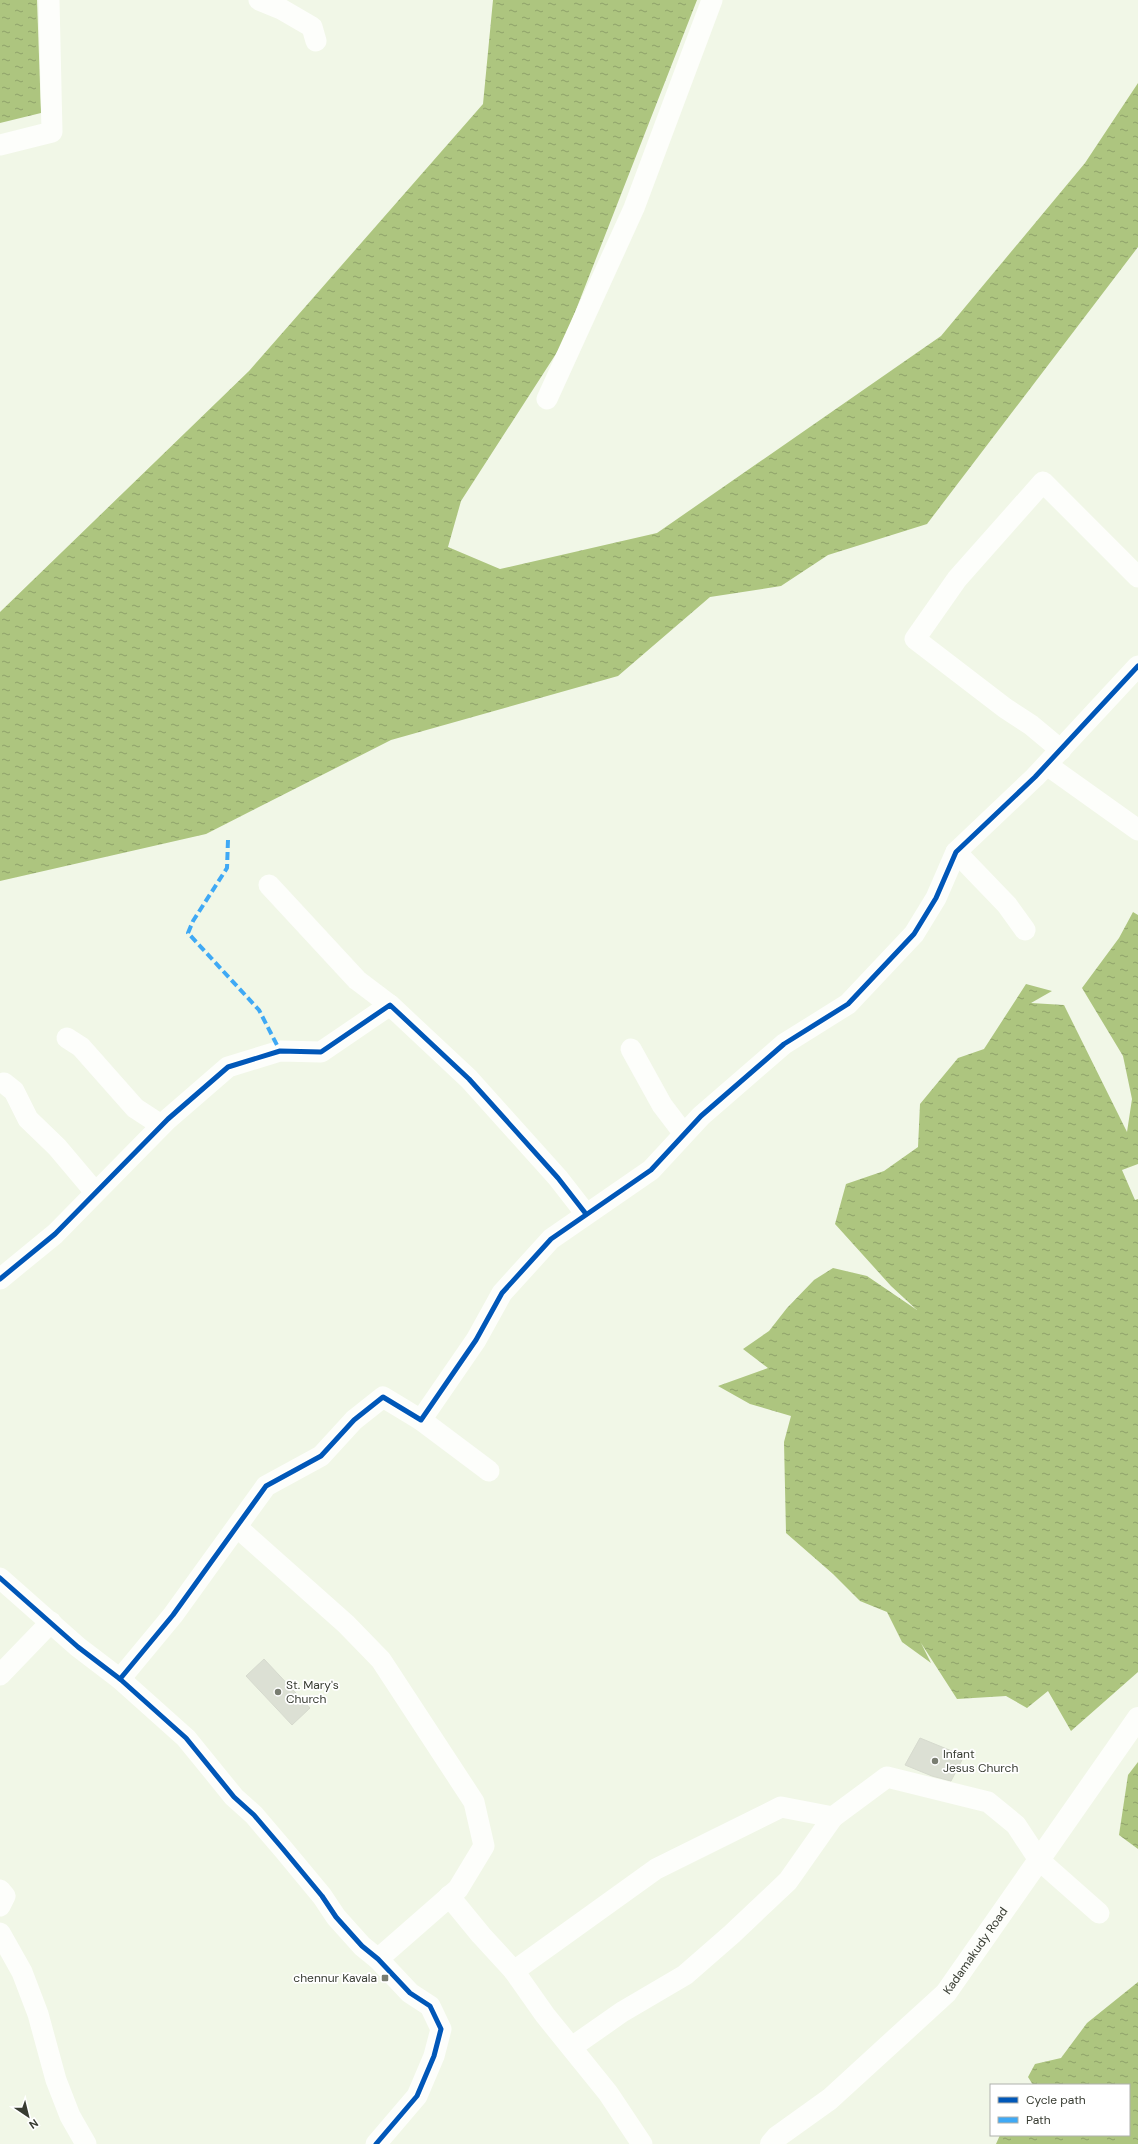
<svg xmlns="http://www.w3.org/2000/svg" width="1138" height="2144" font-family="'DM Sans',sans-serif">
	<defs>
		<pattern id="water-ripples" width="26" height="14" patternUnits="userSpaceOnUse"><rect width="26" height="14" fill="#adc57f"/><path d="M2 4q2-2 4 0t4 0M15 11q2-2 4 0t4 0" fill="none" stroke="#8ea169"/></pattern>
	</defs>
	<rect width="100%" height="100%" fill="#f1f7e7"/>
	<g fill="url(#water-ripples)">
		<path d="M0,0H37L41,113L0,123Z"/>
		<path d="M493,0H697L563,343L461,501L448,547L500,569L657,533L941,336L1085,163L1138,83V247L927,524L828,555L781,586L710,597L618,676L391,740L206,834L0,881V612L249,371L483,104Z"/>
		<path d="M1133,912L1138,915V1164L1122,1170L1135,1200L1138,1199V1672L1071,1731L1048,1691L1027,1708L1006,1696L957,1699L921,1643L931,1663L902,1642L887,1612L860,1601L833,1574L786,1533L784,1442L791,1416L750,1404L718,1386L768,1368L743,1349L769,1331L787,1308L814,1280L833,1268L867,1276L917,1310L891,1286L835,1224L846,1184L884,1171L918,1147L920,1104L958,1058L984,1049L1026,984L1052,991L1031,1003L1064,1005L1127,1132L1132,1099L1123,1056L1082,988L1119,938Z"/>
		<path d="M1138,1762V1849L1119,1835L1128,1775Z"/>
		<path d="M1138,1982V2144H996L1000,2135H1129V2085H1033L1028,2077L1035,2064L1061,2058L1087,2023Z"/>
	</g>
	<g fill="#dce0d4" stroke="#d6dace">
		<path d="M264,1659L310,1708L292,1725L246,1676Z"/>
		<path d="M920,1738L964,1756L951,1781L932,1776L905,1765Z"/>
	</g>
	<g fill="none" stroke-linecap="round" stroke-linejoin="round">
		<g stroke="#fdfefb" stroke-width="21">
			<path d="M259,0L281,9L312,27L316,41"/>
			<path d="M0,145L52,132L49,0"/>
			<path d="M547,399L634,208L712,0"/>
			<path d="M1061,750L1031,725L1005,708L915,639L957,579L1043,482L1138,577"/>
			<path d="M1047,765L1138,830"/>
			<path d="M956,852L1007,905L1025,930"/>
			<path d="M269,885L357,980L390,1005"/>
			<path d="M67,1038L81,1047L135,1108L161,1125"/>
			<path d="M631,1049L662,1105L684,1134"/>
			<path d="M4,1083L14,1091L28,1119L57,1147L95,1192"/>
			<path d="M0,1279L55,1234L168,1119L228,1067L280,1051L321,1052L390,1005L469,1079L558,1178L586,1214"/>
			<path d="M421,1420L489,1471"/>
			<path d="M238,1528L346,1624L381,1660L474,1802L484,1846L458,1889L378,1959"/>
			<path d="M0,1578L78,1647L120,1679L186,1738L234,1797L254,1815L283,1849L322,1896L336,1917L362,1946L378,1959L410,1993L430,2006L441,2029L434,2056L417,2096L376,2144"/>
			<path d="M0,1675L51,1622"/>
			<path d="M120,1679L173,1615L266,1486L321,1456L354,1420L383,1397L421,1420L476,1340L502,1293L551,1239L651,1170L701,1116L784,1044L848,1004L914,934L936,898L956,852L1035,777L1138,666"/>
			<path d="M0,1890L5,1896L0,1906"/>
			<path d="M449,1896L481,1935L514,1971L545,2015L608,2093L642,2144"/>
			<path d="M0,1933L22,1972L38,2014L56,2080L70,2116L86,2144"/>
			<path d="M514,1971L656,1869L781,1807L833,1817L887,1777L988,1802L1016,1825L1039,1860L1099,1913"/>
			<path d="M572,2047L622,2012L685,1975L732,1934L788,1881L833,1817"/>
		</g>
		<path stroke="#fdfefb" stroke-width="22" id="s1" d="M771,2144L777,2137L830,2099L946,1993L1138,1718"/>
		<path stroke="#3fa9f5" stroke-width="4" stroke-dasharray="8 4" stroke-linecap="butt" d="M228,840L227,868L193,921L188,933L259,1010L280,1051"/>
		<g stroke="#fff" stroke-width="8">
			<g id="cycleway">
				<path d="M0,1279L55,1234L168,1119L228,1067L280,1051L321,1052L390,1005L469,1079L558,1178L586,1214"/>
				<path d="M0,1578L78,1647L120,1679L186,1738L234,1797L254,1815L283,1849L322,1896L336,1917L362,1946L378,1959L410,1993L430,2006L441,2029L434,2056L417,2096L376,2144"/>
				<path d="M120,1679L173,1615L266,1486L321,1456L354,1420L383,1397L421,1420L476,1340L502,1293L551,1239L651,1170L701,1116L784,1044L848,1004L914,934L936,898L956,852L1035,777L1138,666"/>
			</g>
		</g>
		<use href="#cycleway" stroke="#0057b8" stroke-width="5"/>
	</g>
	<g fill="#797d71" stroke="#fff" stroke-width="1.5">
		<circle cx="278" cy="1692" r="4"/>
		<circle cx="935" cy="1761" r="4"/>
		<rect x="381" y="1974" width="8" height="8" rx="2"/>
	</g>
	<g text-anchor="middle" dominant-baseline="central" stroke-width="3.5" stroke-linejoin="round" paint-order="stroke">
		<g font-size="12" fill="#383c32" stroke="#fff" text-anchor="start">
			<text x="286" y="1685">St. Mary's<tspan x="286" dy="14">Church</tspan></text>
			<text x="943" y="1754">Infant<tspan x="943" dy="14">Jesus Church</tspan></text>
			<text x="377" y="1978" text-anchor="end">chennur Kavala</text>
		</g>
		<g font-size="12" fill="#383c32" stroke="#fff">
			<text stroke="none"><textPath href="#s1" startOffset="283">Kadamakudy Road</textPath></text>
		</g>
	</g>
	<rect x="990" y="2084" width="140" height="52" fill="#ffffff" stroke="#afb1ad"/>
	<rect x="998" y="2097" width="20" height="6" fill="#0057b8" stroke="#afb1ad"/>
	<text x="1026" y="2104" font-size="12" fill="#383c32">Cycle path</text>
	<rect x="998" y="2117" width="20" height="6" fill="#3fa9f5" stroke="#afb1ad"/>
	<text x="1026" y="2124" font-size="12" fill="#383c32">Path</text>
	<g transform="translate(28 2116) rotate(145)" stroke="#ffffff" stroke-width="3" paint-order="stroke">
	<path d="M0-3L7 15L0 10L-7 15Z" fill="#383c32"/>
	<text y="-6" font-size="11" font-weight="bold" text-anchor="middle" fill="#383c32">N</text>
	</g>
</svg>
